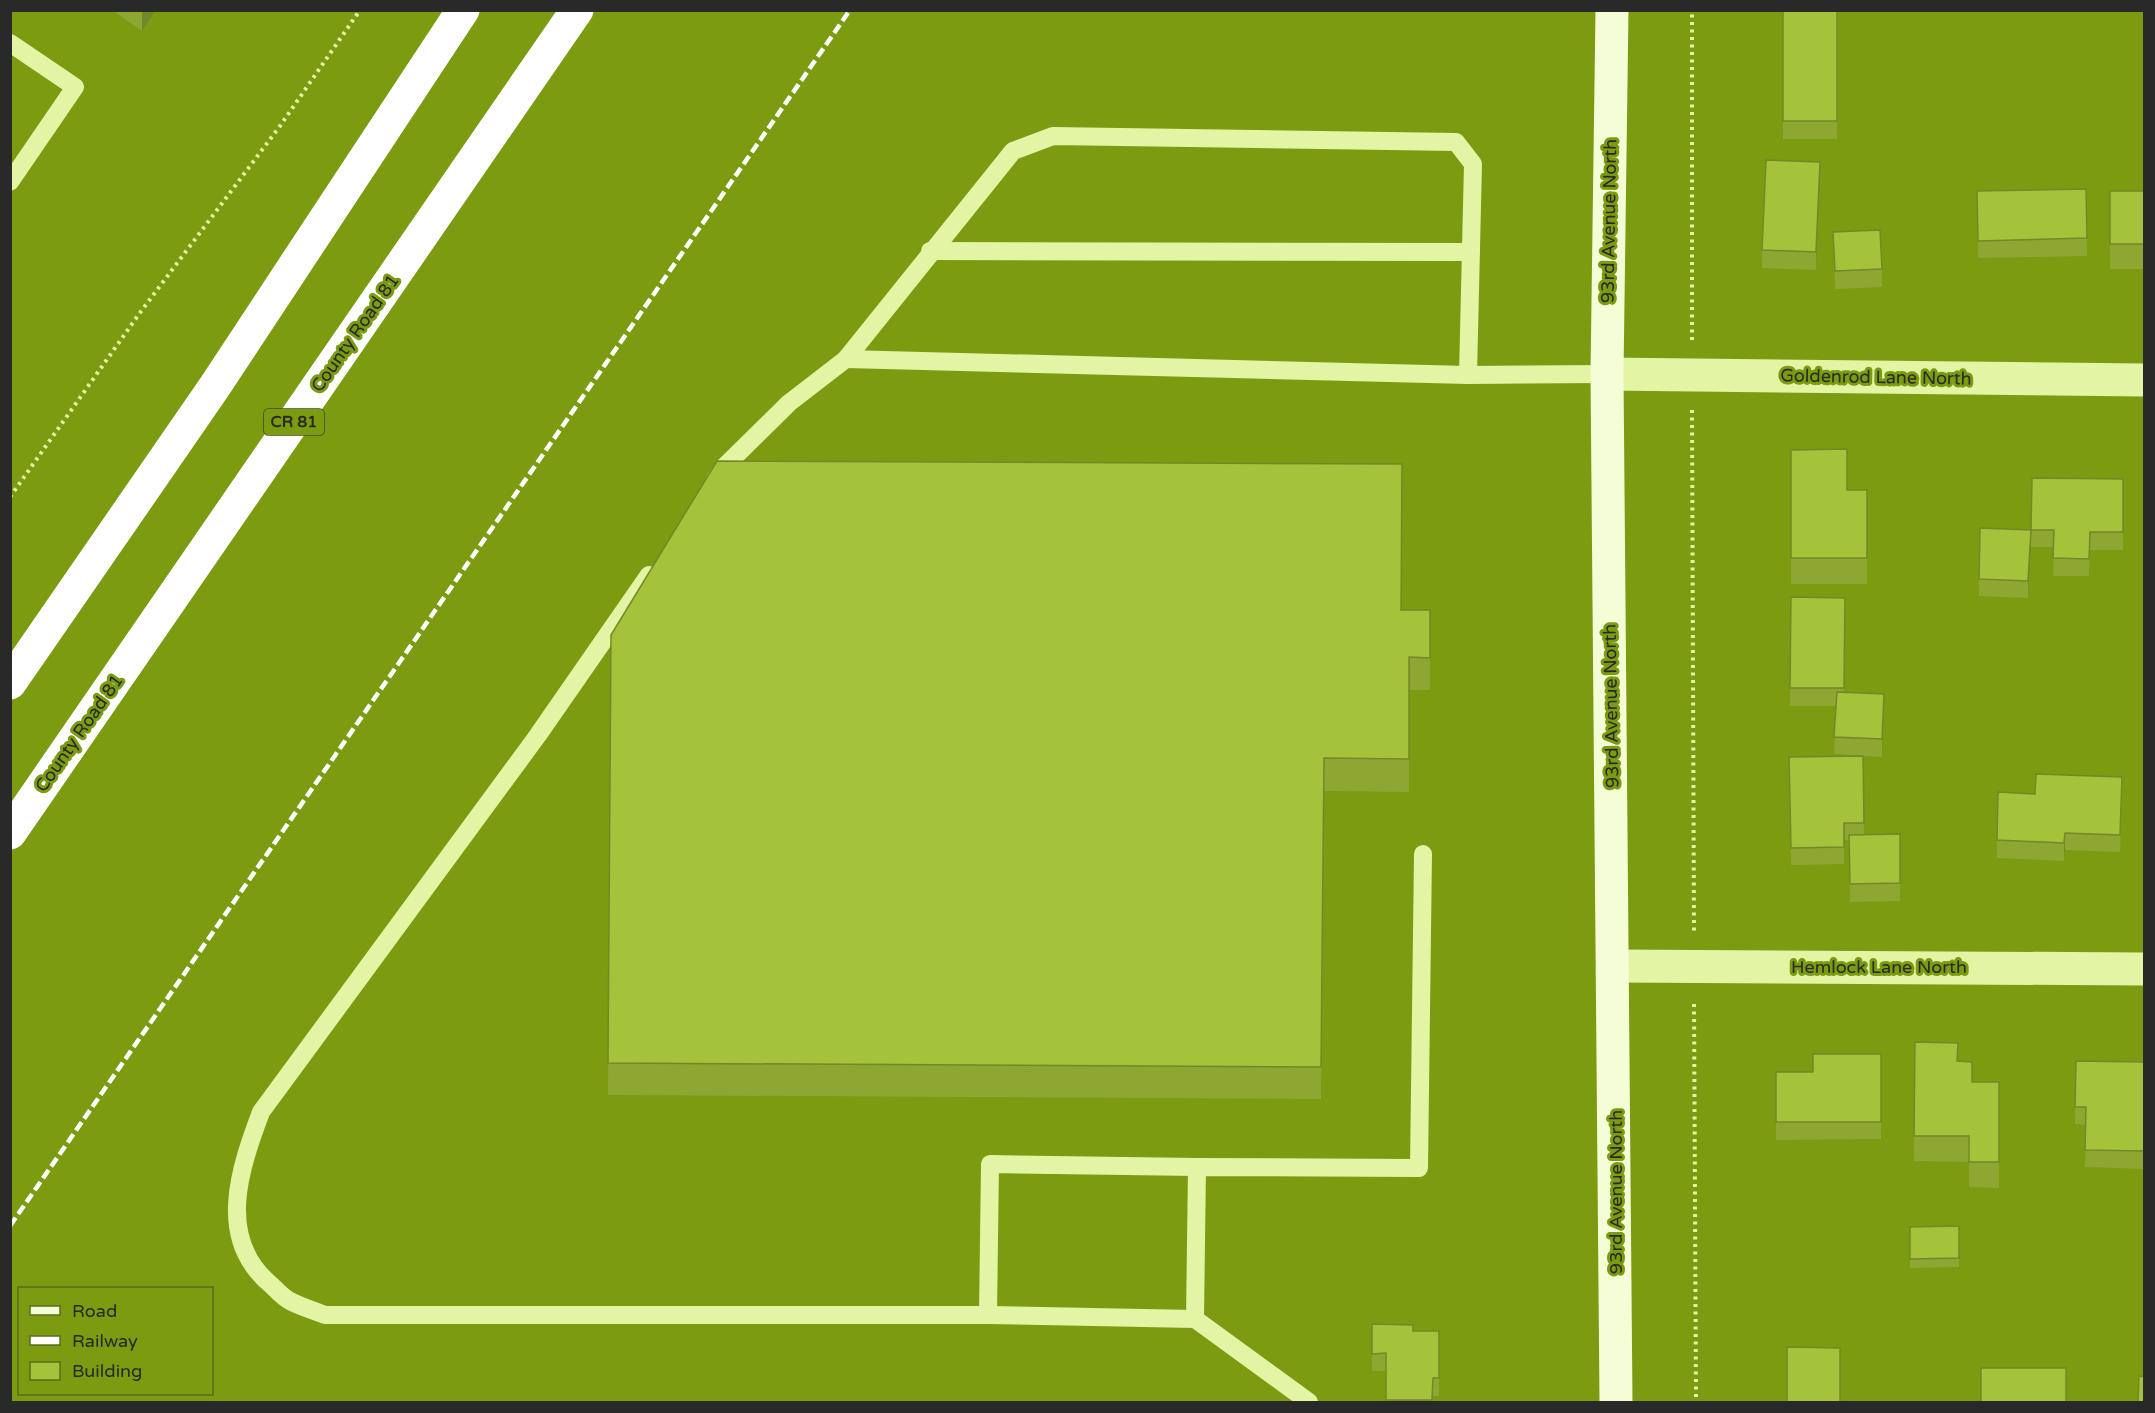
<svg xmlns="http://www.w3.org/2000/svg" width="2155" height="1413" font-family="'Varela Round',sans-serif">
	<rect width="100%" height="100%" fill="#7b9b11"/>
	<g fill="none" stroke-linecap="round" stroke-linejoin="round">
		<g stroke="#e3f4a5" stroke-width="4" stroke-dasharray="3 4.5" stroke-linecap="butt">
			<path d="M1692,340V10"/>
			<path d="M1692,410L1694,931"/>
			<path d="M10,497L139,314L280,126L360,10"/>
			<path d="M1694,1004L1696,1402"/>
		</g>
		<g stroke="#e3f4a5" stroke-width="18">
			<path d="M10,43L75,87L10,182"/>
			<path d="M930,251L1471,252"/>
			<path d="M846,359L1468,375"/>
			<path d="M715,480L723,468L789,403L846,359L1013,151L1053,136L1456,142L1473,164L1468,375L1607,374"/>
			<path d="M649,575L538,735L261,1112C240,1168 216,1237 269,1283C276,1289 282,1297 290,1301C301,1307 313,1310 325,1315H988L1195,1319L1309,1402"/>
			<path d="M988,1315L990,1164L1197,1167"/>
			<path d="M1195,1319L1197,1167L1419,1168L1423,854"/>
		</g>
		<g stroke="#e3f4a5" stroke-width="33">
			<path d="M1607,374L2144,380"/>
			<path d="M1614,966L2144,969"/>
		</g>
		<path stroke="#f4fdd5" stroke-width="33" d="M1612,10L1607,374L1616,1402"/>
		<g stroke="#fff" stroke-width="33">
			<path d="M10,683L215,386L463,10"/>
			<path d="M10,833L577,10"/>
		</g>
		<path stroke="#fff" stroke-width="4.5" stroke-dasharray="10 4.5" stroke-linecap="butt" d="M10,1226L850,10"/>
	</g>
	<g fill="#8da732">
		<path d="M112,10H156L142,31Z"/>
		<rect x="1783" y="10" width="54" height="129"/>
		<path d="M1820,180L1816,270L1762,268V250Z"/>
		<path d="M2086,189L2087,256L1978,258L1977,191Z"/>
		<rect x="2110" y="191" width="35" height="78"/>
		<path d="M1833,232L1882,269V287L1835,289Z"/>
		<path d="M1791,450L1847,490H1867V584H1791Z"/>
		<path d="M2032,478L2123,479V550H2090L2089,576H2053L2054,547H2031Z"/>
		<path d="M2031,547L2028,598L1979,596V579Z"/>
		<path d="M1791,597L1845,598L1844,692L1884,711L1882,757L1863,756L1864,834H1900V901L1850,902L1849,840H1844V864L1791,865L1789,757L1863,756L1834,754L1836,706H1790Z"/>
		<path d="M1401,610H1430V690H1409V792L1324,791L1321,1099L608,1095L611,635Z"/>
		<path d="M2035,794H2122L2120,852L2065,850L2064,861L1997,858V840Z"/>
		<path d="M1915,1042L1958,1061L1972,1082H1999V1188L1969,1187V1162L1914,1161Z"/>
		<path d="M1881,1054V1139L1776,1140V1072H1813Z"/>
		<path d="M2076,1061L2145,1062V1169L2085,1167L2086,1125L2075,1124Z"/>
		<path d="M1959,1226V1267L1910,1268V1227Z"/>
		<path d="M1372,1324L1413,1331H1439V1396H1433L1432,1402H1386V1371H1372Z"/>
	</g>
	<g fill="#738829">
		<path d="M142,10H156L142,31Z"/>
		<path d="M1820,162V180L1816,270V252Z"/>
		<path d="M2031,530V547L2028,598V581Z"/>
		<path d="M1884,694V711L1882,757V739Z"/>
		<path d="M2065,833V850L2064,861V843Z"/>
	</g>
	<g fill="#a4c23a" stroke="#738829" stroke-width="1.5">
		<rect x="1783" y="10" width="54" height="111"/>
		<path d="M1766,160L1820,162L1816,252L1762,250Z"/>
		<path d="M2086,189L2087,238L1978,241L1977,191Z"/>
		<rect x="2110" y="191" width="35" height="53"/>
		<path d="M1880,230L1882,269L1835,271L1833,232Z"/>
		<path d="M1847,449V490H1867V558H1791V450Z"/>
		<path d="M717,461L1402,464L1401,610H1430V658L1409,657V759L1324,758L1321,1067L608,1063L611,635Z"/>
		<path d="M2032,478L2123,479V532H2090L2089,559L2053,558L2054,530H2031Z"/>
		<path d="M1980,528L2031,530L2028,581L1979,579Z"/>
		<path d="M1791,597L1845,598L1844,688H1790Z"/>
		<path d="M1837,692L1884,694L1882,739L1834,737Z"/>
		<path d="M1863,756L1864,823H1844V847L1791,848L1789,757Z"/>
		<path d="M2036,774L2122,777L2120,835L2065,833L2064,843L1997,840L1998,792L2035,794Z"/>
		<path d="M1900,834V883L1850,884L1849,835Z"/>
		<path d="M1915,1042L1958,1043L1957,1061L1972,1062V1082H1999V1162H1969V1136H1914Z"/>
		<path d="M1813,1054H1881V1122H1776V1072H1813Z"/>
		<path d="M2076,1061L2145,1062V1151L2085,1150L2086,1107H2075Z"/>
		<path d="M1959,1226V1258L1910,1259V1227Z"/>
		<path d="M1372,1324L1413,1325V1331H1439V1378H1433L1432,1400H1386V1353L1372,1354Z"/>
		<path d="M1787,1347L1840,1348V1402H1787Z"/>
		<rect x="1981" y="1368" width="85" height="34"/>
		<path d="M2139,1376L2145,1377V1402H2138Z"/>
	</g>
	<g text-anchor="middle" dominant-baseline="central" stroke-width="6" stroke-linejoin="round" paint-order="stroke">
		<rect fill="#7b9b11" stroke="#424b22" stroke-width="1.5" x="264" y="409" width="60" height="26" rx="4.5"/>
		<g font-size="16" font-weight="bold" fill="#292929">
			<text x="294" y="422">CR 81</text>
		</g>
		<g font-size="18" fill="#292929" stroke="#7b9b11">
			<text transform="translate(1609 221) rotate(-89)">93rd Avenue North</text>
			<text transform="translate(355 333) rotate(-55)">County Road 81</text>
			<text transform="translate(1876 377) rotate(1)">Goldenrod Lane North</text>
			<text transform="translate(1611 706) rotate(-91)">93rd Avenue North</text>
			<text transform="translate(79 733) rotate(-55)">County Road 81</text>
			<text x="1879" y="967">Hemlock Lane North</text>
			<text transform="translate(1616 1192) rotate(-90)">93rd Avenue North</text>
		</g>
	</g>
	<rect width="2155" height="1413" fill="none" stroke="#292929" stroke-width="24"/>
	<rect x="18" y="1287" width="195" height="108" fill="#7b9b11" stroke="#5a6d1b" stroke-width="1.5"/>
	<rect x="30" y="1306" width="30" height="9" fill="#f4fdd5" stroke="#5a6d1b" stroke-width="1.5"/>
	<text x="72" y="1317" font-size="18" fill="#292929">Road</text>
	<rect x="30" y="1336" width="30" height="9" fill="#ffffff" stroke="#5a6d1b" stroke-width="1.5"/>
	<text x="72" y="1347" font-size="18" fill="#292929">Railway</text>
	<rect x="30" y="1362" width="30" height="18" fill="#a4c23a" stroke="#5a6d1b" stroke-width="1.5"/>
	<text x="72" y="1377" font-size="18" fill="#292929">Building</text>
</svg>
